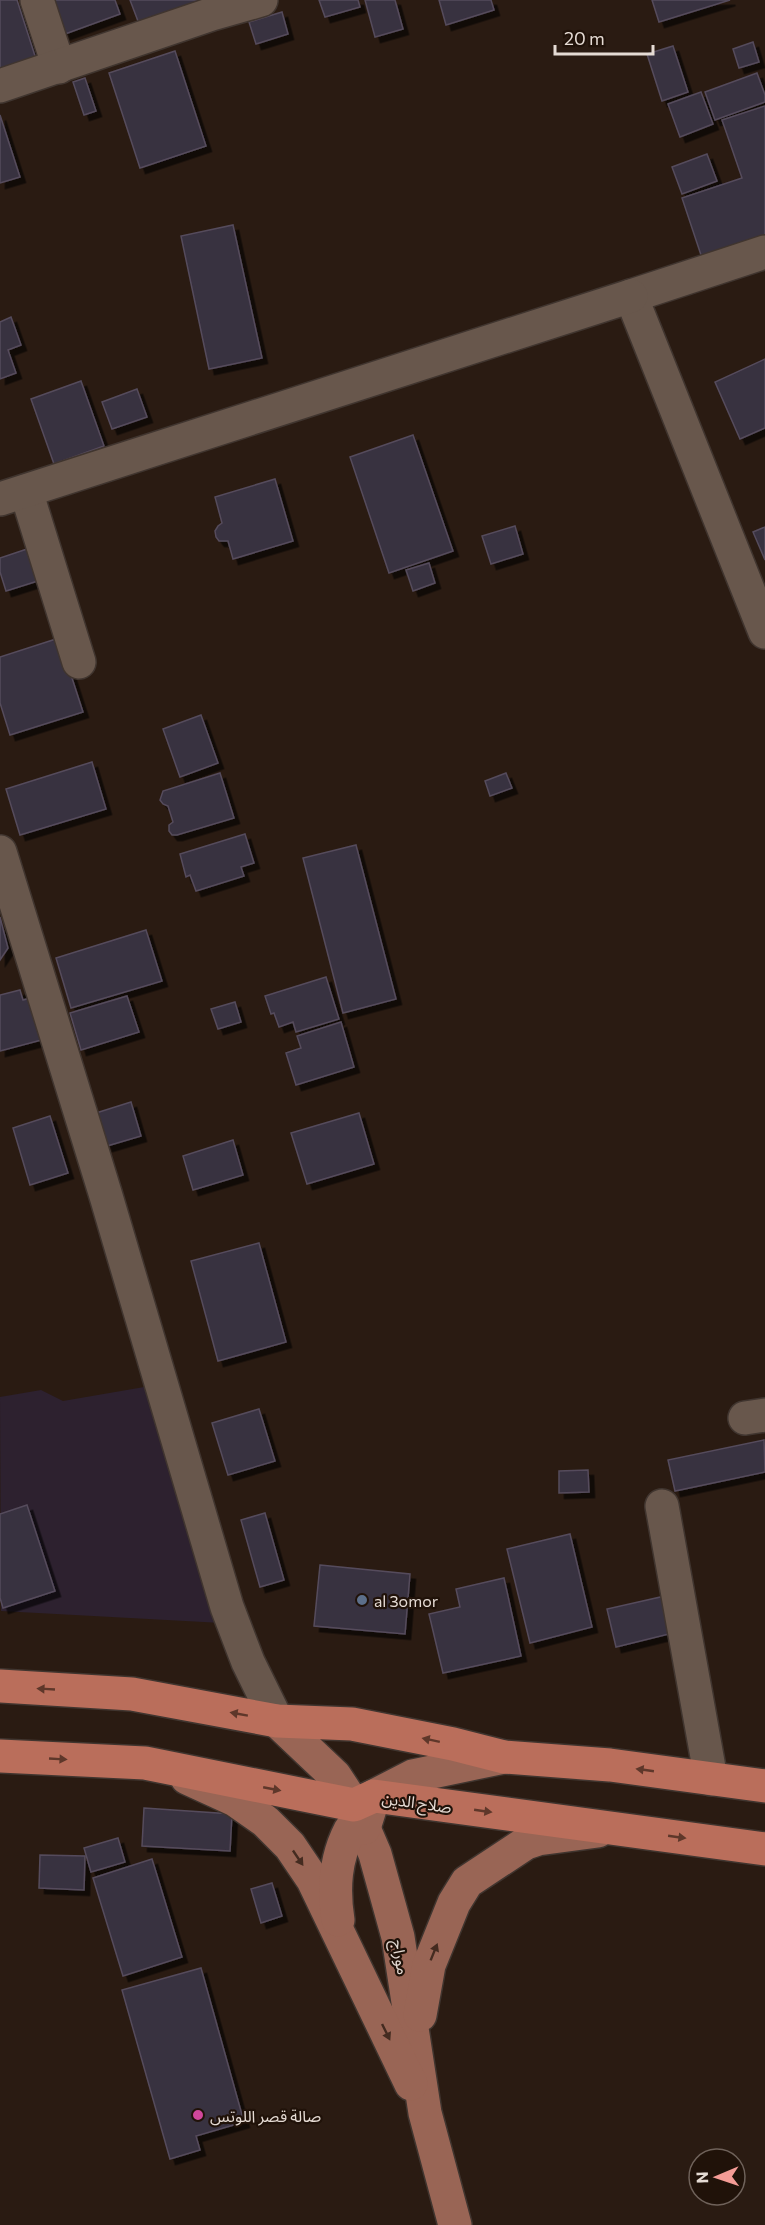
<svg xmlns="http://www.w3.org/2000/svg" width="765" height="2225" font-family="Commissioner,'Noto Sans Arabic',sans-serif">
	<defs>
		<filter id="shadow"><feDropShadow dx="5.5" dy="5.5" stdDeviation="0" flood-color="#0009"/></filter>
	</defs>
	<rect width="100%" height="100%" fill="#2a1b12"/>
	<path fill="#2d212f" d="M150,1386L222,1623L1,1611L0,1397L41,1390L63,1401Z"/>
	<g fill="#393040" stroke="#554c5c" stroke-width="1.5" filter="url(#shadow)">
		<path d="M0,0H17L36,59L0,71Z"/>
		<path d="M53,0H115L120,14L65,34Z"/>
		<path d="M130,0H199L202,7L141,29Z"/>
		<path d="M319,0H358L360,7L325,17Z"/>
		<path d="M365,0H395L403,29L375,37Z"/>
		<path d="M439,0H491L494,10L446,25Z"/>
		<path d="M652,0H730L659,22Z"/>
		<path d="M282,12L288,34L256,44L249,22Z"/>
		<path d="M753,42L759,62L739,68L733,49Z"/>
		<path d="M673,46L688,92L662,101L647,54Z"/>
		<path d="M175,51L206,146L140,168L109,73Z"/>
		<path d="M757,73L765,95V102L715,120L705,92Z"/>
		<path d="M85,78L96,111L84,115L73,82Z"/>
		<path d="M701,92L713,124L680,137L668,104Z"/>
		<path d="M765,106V237L702,258L682,198L742,178L722,120Z"/>
		<path d="M0,115L20,177L0,183Z"/>
		<path d="M707,154L717,181L682,194L672,167Z"/>
		<path d="M233,225L262,358L209,369L181,236Z"/>
		<path d="M11,317L21,345L8,350L16,373L0,379V322Z"/>
		<path d="M765,359V428L740,439L715,382Z"/>
		<path d="M81,381L104,446L54,464L31,399Z"/>
		<path d="M137,389L147,417L112,429L102,402Z"/>
		<path d="M413,435L453,551L389,573L350,457Z"/>
		<path d="M275,479L293,541L233,559L228,541H219L216,537L215,531L218,526L222,523L215,497Z"/>
		<path d="M515,526L523,554L491,564L482,536Z"/>
		<path d="M765,527V560L753,532Z"/>
		<path d="M30,548L41,580L6,591L0,572V558Z"/>
		<path d="M429,563L435,583L413,591L406,570Z"/>
		<path d="M59,638L83,712L10,735L0,703V657Z"/>
		<path d="M201,715L218,763L180,777L163,729Z"/>
		<path d="M92,762L106,809L20,835L6,789Z"/>
		<path d="M220,773L234,818L177,835H172L169,831V825L173,822L168,806L163,804L160,800L163,791Z"/>
		<path d="M506,773L512,788L490,796L485,781Z"/>
		<path d="M245,834L254,863L241,867L244,876L196,891L190,875L186,877L180,854Z"/>
		<path d="M356,845L396,999L343,1013L303,858Z"/>
		<path d="M0,917L8,948L0,960Z"/>
		<path d="M146,930L162,981L71,1008L56,958Z"/>
		<path d="M326,977L339,1019L296,1032L293,1022L279,1027L274,1013L271,1014L265,996Z"/>
		<path d="M20,990L23,1000L38,996L49,1038L0,1051V995Z"/>
		<path d="M127,996L139,1032L81,1050L70,1013Z"/>
		<path d="M235,1002L241,1022L218,1029L211,1009Z"/>
		<path d="M341,1022L354,1067L296,1085L286,1053L301,1048L297,1036Z"/>
		<path d="M131,1102L141,1136L107,1146L96,1113Z"/>
		<path d="M359,1113L374,1164L307,1184L291,1133Z"/>
		<path d="M50,1116L68,1173L30,1185L13,1128Z"/>
		<path d="M233,1140L243,1175L193,1190L183,1156Z"/>
		<path d="M259,1243L286,1342L218,1361L191,1261Z"/>
		<path d="M259,1409L275,1461L228,1475L212,1423Z"/>
		<path d="M764,1440L765,1472L675,1491L668,1460Z"/>
		<path d="M588,1470L589,1492L559,1493V1471Z"/>
		<path d="M27,1505L55,1591L3,1608L0,1598V1514Z"/>
		<path d="M265,1513L284,1580L260,1587L241,1520Z"/>
		<path d="M570,1534L592,1627L530,1643L507,1549Z"/>
		<path d="M320,1565L410,1574L405,1634L314,1626Z"/>
		<path d="M504,1578L521,1656L443,1673L429,1614L460,1607L456,1589Z"/>
		<path d="M665,1596L673,1633L616,1647L607,1609Z"/>
		<path d="M144,1808L232,1814L230,1851L142,1846Z"/>
		<path d="M118,1838L125,1862L91,1872L84,1848Z"/>
		<path d="M40,1855L85,1856L84,1890L39,1888Z"/>
		<path d="M152,1859L182,1957L123,1976L93,1878Z"/>
		<path d="M272,1883L282,1916L261,1923L251,1889Z"/>
		<path d="M201,1968L244,2122L196,2136L200,2150L170,2159L122,1990Z"/>
	</g>
	<g fill="none" stroke-linecap="round" stroke-linejoin="round">
		<g stroke="#40352f" stroke-width="36">
			<g id="minor">
				<path d="M37,0L59,67"/>
				<path d="M0,86L212,14L261,0"/>
				<path d="M765,252L631,296L765,632"/>
				<path d="M26,491L79,662"/>
				<path d="M0,499L631,296"/>
				<path d="M0,852L106,1196L227,1607L248,1662L277,1721"/>
				<path d="M745,1418L765,1415"/>
				<path d="M662,1506L711,1779"/>
			</g>
		</g>
		<g stroke="#40352f" stroke-width="36">
			<g id="major">
				<path d="M277,1721L335,1776L354,1805L375,1854L398,1937L425,2113L455,2225"/>
				<path d="M187,1778L235,1800L265,1821L290,1846L313,1880L411,2084"/>
				<path d="M338,1920C333,1888 335,1859 350,1830L364,1828L374,1796L413,1776L504,1757"/>
				<path d="M420,2015L429,1965L454,1903L467,1882L526,1843L538,1839L598,1831"/>
			</g>
		</g>
		<g stroke="#40352f" stroke-width="36">
			<g id="highway">
				<path d="M0,1686L132,1694L277,1721L352,1724L453,1744L504,1757L610,1765L765,1786"/>
				<path d="M0,1756L145,1763L354,1805L374,1796L765,1849"/>
			</g>
		</g>
		<use href="#minor" stroke="#68574c" stroke-width="33"/>
		<use href="#major" stroke="#996555" stroke-width="33"/>
		<use href="#highway" stroke="#ba6e5b" stroke-width="33"/>
	</g>
	<defs><path id="oneway-solid" d="M-6-.8H1V-3.2L6.5 0L1 3.2V.8H-6Z" transform="scale(1.5)"/></defs>
	<g fill="#5e372a">
		<use href="#oneway-solid" transform="translate(46 1689) rotate(-177)"/>
		<use href="#oneway-solid" transform="translate(239 1714) rotate(-170)"/>
		<use href="#oneway-solid" transform="translate(431 1740) rotate(-168)"/>
		<use href="#oneway-solid" transform="translate(58 1759) rotate(3)"/>
		<use href="#oneway-solid" transform="translate(645 1770) rotate(-172)"/>
		<use href="#oneway-solid" transform="translate(272 1789) rotate(11)"/>
		<use href="#oneway-solid" transform="translate(483 1811) rotate(8)"/>
		<use href="#oneway-solid" transform="translate(677 1837) rotate(8)"/>
	</g>
	<g fill="#442b20">
		<use href="#oneway-solid" transform="translate(298 1858) rotate(56)"/>
		<use href="#oneway-solid" transform="translate(434 1952) rotate(-68)"/>
		<use href="#oneway-solid" transform="translate(386 2032) rotate(64)"/>
	</g>
	<circle fill="#5c6f8a" stroke="#201209" stroke-width="2" cx="362" cy="1600" r="6"/>
	<circle fill="#d1479c" stroke="#201209" stroke-width="2" cx="198" cy="2115" r="6"/>
	<g text-anchor="middle" dominant-baseline="central" stroke-width="4.5" stroke-linejoin="round" paint-order="stroke">
		<g font-size="16" fill="#e5dbd4" stroke="#201209" text-anchor="start">
			<text x="374" y="1600">al 3omor</text>
			<text x="210" y="2115">صالة قصر اللوتس</text>
		</g>
		<g font-size="16" fill="#e5dbd4" stroke="#201209">
			<text transform="translate(417 1802) rotate(8)">صلاح الدين</text>
			<text transform="translate(401 1957) rotate(80)">موراج</text>
		</g>
	</g>
	<g transform="translate(717 2177) rotate(268)"><circle r="28" fill="#201209" stroke="#6f625a" stroke-width="1.5"/>
	<path d="M0-4.5L10 22L0 15L-10 22Z" fill="#f59c96"/>
	<text y="-9" font-size="16" font-weight="bold" text-anchor="middle" fill="#e5dbd4">N</text>
	</g>
	<path d="M555 45v9h98v-9" fill="none" stroke="#e5dbd4" stroke-width="3"/>
	<text x="564" y="45" font-size="18" fill="#e5dbd4" stroke="#201209" stroke-width="4.5" paint-order="stroke">20 m</text>
</svg>
